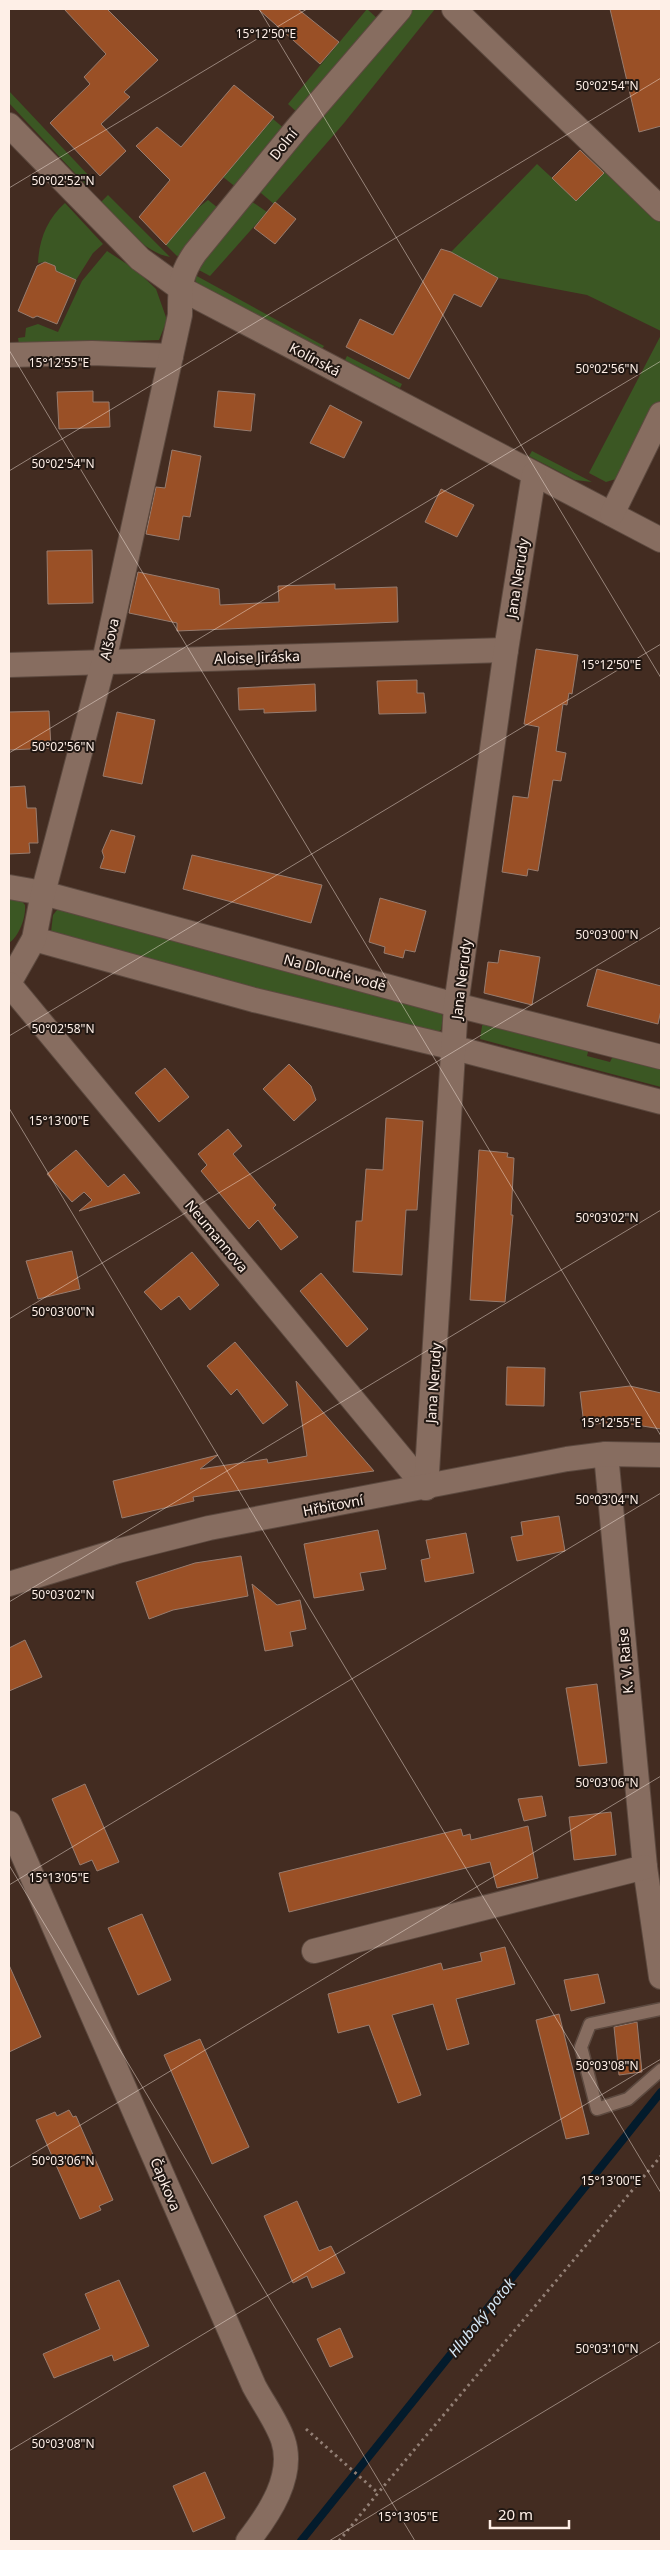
<svg xmlns="http://www.w3.org/2000/svg" width="670" height="2550" font-family="'Noto Sans',sans-serif">
	<rect width="100%" height="100%" fill="#432c21"/>
	<g fill="#3b5723">
		<path d="M367,9L379,20L300,115L288,104Z"/>
		<path d="M407,9H435L344,123L274,204L255,188Z"/>
		<path d="M9,91L91,178L85,184L9,103Z"/>
		<path d="M273,119L286,130L237,188L223,177Z"/>
		<path d="M588,143L661,220V331L587,295L498,278L451,252L537,164L576,200L604,172L581,149Z"/>
		<path d="M108,195L170,257C142,252 120,221 101,202Z"/>
		<path d="M248,199L267,212L210,276L197,269Z"/>
		<path d="M208,200L218,208L183,255L177,256L162,241H169L194,211Z"/>
		<path d="M65,203L103,244L93,253L76,280L56,271L55,266L45,262L38,263C39,240 47,219 65,203Z"/>
		<path d="M107,251L136,270L156,289L167,320L159,340L19,344L18,338L25,337L26,328L38,324L58,332L82,281Z"/>
		<path d="M195,275L324,346L322,349L196,284Z"/>
		<path d="M661,335V400L628,468L616,479L606,482L589,473Z"/>
		<path d="M347,356L402,384L400,388L345,360Z"/>
		<path d="M532,451L592,482L575,480L529,456Z"/>
		<path d="M9,896L19,898L25,905C26,918 19,936 9,943Z"/>
		<path d="M64,909L439,1010L443,1017L441,1030L432,1036L51,932L53,915L57,910Z"/>
		<path d="M483,1020L589,1048L587,1056L610,1062L614,1054L661,1066V1087L480,1039Z"/>
	</g>
	<g fill="none" stroke-linecap="round" stroke-linejoin="round">
		<path stroke="#031b2c" stroke-width="8" d="M301,2541L661,2092"/>
	</g>
	<g fill="#9a5026" stroke="#977c6f">
		<path d="M64,9H107L158,60L124,92L130,97L101,124L126,151L100,176L50,123L90,84L84,77L106,54Z"/>
		<path d="M258,9H298L339,42L320,64Z"/>
		<path d="M610,9H661V126L639,132Z"/>
		<path d="M234,85L274,117L166,245L139,217L170,180L136,146L157,127L181,147Z"/>
		<path d="M580,150L604,173L576,201L552,178Z"/>
		<path d="M275,202L296,219L275,244L254,228Z"/>
		<path d="M441,249L451,252L498,278L481,307L454,294L409,379L346,347L360,319L393,335Z"/>
		<path d="M45,262L55,266L56,271L76,280L57,324L37,316L33,318L18,311L37,266Z"/>
		<path d="M93,391V402H109L110,427L59,429L57,392Z"/>
		<path d="M218,391L255,394L251,431L214,427Z"/>
		<path d="M330,405L362,422L344,458L310,443Z"/>
		<path d="M172,450L201,456L190,517L183,516L179,540L146,534L156,487L165,488Z"/>
		<path d="M441,489L474,505L457,537L425,522Z"/>
		<path d="M92,550L93,603L48,604L47,551Z"/>
		<path d="M138,572L219,589L220,605L279,602L278,586L335,584V589L397,587L398,622L177,631V623L129,613Z"/>
		<path d="M536,649L578,655L572,694L569,693L567,705L563,704L556,751L566,753L561,781L553,780L538,871L528,869L527,876L502,872L513,796L528,798L539,727L524,724Z"/>
		<path d="M417,680V693H424L426,713L379,714L377,681Z"/>
		<path d="M315,684L316,711L264,713V709L239,710L238,688Z"/>
		<path d="M49,711L51,748L9,750V712Z"/>
		<path d="M117,712L155,720L142,784L103,776Z"/>
		<path d="M25,786L27,808H36L38,843H29L30,853L9,854V787Z"/>
		<path d="M111,830L135,836L125,873L100,868L104,857L102,851Z"/>
		<path d="M192,855L322,885L311,923L183,889Z"/>
		<path d="M380,898L426,911L415,952L405,950L403,958L384,953L385,947L369,942Z"/>
		<path d="M500,950L540,957L532,1005L484,993L488,962L498,963Z"/>
		<path d="M597,969L661,986V1010L658,1024L587,1006Z"/>
		<path d="M289,1064L311,1086L316,1100L294,1121L263,1089Z"/>
		<path d="M165,1068L189,1097L159,1122L135,1093Z"/>
		<path d="M386,1118L423,1121L417,1210H406L402,1275L353,1272L356,1221H362L366,1169L383,1170Z"/>
		<path d="M228,1129L242,1146L233,1154L276,1205L273,1208L298,1237L281,1250L258,1220L249,1229L201,1171L207,1165L198,1154Z"/>
		<path d="M76,1150L108,1187L124,1174L140,1193L79,1211L92,1200L84,1192L72,1202L47,1174Z"/>
		<path d="M479,1150L508,1153L507,1157L514,1158L511,1215H513L505,1302L470,1300Z"/>
		<path d="M72,1251L80,1289L38,1299L26,1261Z"/>
		<path d="M192,1252L219,1285L190,1310L179,1296L161,1310L144,1292Z"/>
		<path d="M321,1273L368,1329L347,1347L300,1291Z"/>
		<path d="M235,1342L288,1405L263,1424L237,1389L231,1395L207,1366Z"/>
		<path d="M507,1367L545,1368L544,1406L506,1405Z"/>
		<path d="M296,1381L374,1471L193,1497L194,1501L122,1518L113,1481L218,1455L200,1469L267,1459L268,1463L307,1456Z"/>
		<path d="M630,1386L661,1393V1429L618,1422L584,1425L580,1392Z"/>
		<path d="M559,1516L565,1551L517,1561L511,1537L523,1535L521,1522Z"/>
		<path d="M378,1530L386,1569L360,1573L364,1590L314,1598L304,1544Z"/>
		<path d="M466,1533L474,1573L425,1582L421,1560L430,1558L426,1540Z"/>
		<path d="M241,1556L248,1596L173,1610L149,1619L136,1582L195,1563Z"/>
		<path d="M252,1584L277,1605L300,1600L306,1629L290,1632L293,1646L265,1651Z"/>
		<path d="M25,1640L42,1677L9,1691V1648Z"/>
		<path d="M597,1684L607,1763L579,1766L566,1688Z"/>
		<path d="M85,1784L119,1862L97,1871L92,1860L80,1865L52,1799Z"/>
		<path d="M542,1796L546,1816L524,1821L518,1799Z"/>
		<path d="M611,1812L616,1855L574,1860L569,1817Z"/>
		<path d="M528,1826L538,1878L497,1888L490,1862L289,1912L279,1873L461,1829L463,1836L470,1834L471,1840Z"/>
		<path d="M142,1914L171,1980L138,1995L108,1928Z"/>
		<path d="M505,1947L515,1984L456,1999L469,2044L447,2050L433,2004L392,2015L421,2095L398,2103L369,2025L338,2033L328,1994L441,1963L443,1970L482,1961L480,1953Z"/>
		<path d="M9,1965L41,2037L9,2052Z"/>
		<path d="M598,1974L605,2003L571,2011L564,1980Z"/>
		<path d="M559,2014L589,2134L566,2139L536,2020Z"/>
		<path d="M637,2022L642,2072L619,2075L614,2027Z"/>
		<path d="M200,2039L249,2147L212,2164L164,2055Z"/>
		<path d="M69,2110L73,2117L76,2116L113,2200L99,2206L101,2210L80,2219L36,2120L55,2112L57,2116Z"/>
		<path d="M297,2201L319,2251L331,2246L345,2273L312,2288L307,2276L293,2283L264,2216Z"/>
		<path d="M119,2280L149,2346L114,2361L112,2355L54,2378L43,2354L100,2329L85,2294Z"/>
		<path d="M340,2328L353,2357L330,2367L317,2339Z"/>
		<path d="M205,2472L225,2518L193,2532L173,2486Z"/>
	</g>
	<g fill="none" stroke-linecap="round" stroke-linejoin="round">
		<g stroke="#5c493f" stroke-width="15">
			<path id="service" d="M661,2009L590,2024L581,2047L597,2109L628,2099L661,2070"/>
		</g>
		<g stroke="#5c493f" stroke-width="26">
			<g id="minor">
				<path d="M454,9L661,209"/>
				<path d="M9,125L140,259L180,288L661,540"/>
				<path d="M9,355L92,353L171,356"/>
				<path d="M612,514L661,414"/>
				<path d="M9,665L506,650"/>
				<path d="M9,887L43,893L456,1005L661,1057"/>
				<path d="M34,939L254,1000L455,1048L661,1102"/>
				<path d="M9,983L34,939L43,893L104,661L180,315C180,288 179,276 195,253L298,127L400,9"/>
				<path d="M9,984L426,1488"/>
				<path d="M606,1454L645,1867L661,1977"/>
				<path d="M426,1488L456,1005L506,650L534,474"/>
				<path d="M9,1584L118,1551L209,1528L567,1459L606,1454L661,1455"/>
				<path d="M9,1823L254,2386C263,2403 277,2422 283,2440C295,2476 269,2514 248,2541"/>
				<path d="M314,1951L645,1867"/>
			</g>
		</g>
		<g stroke="#927f75" stroke-width="3" stroke-dasharray="2.5 4" stroke-linecap="butt">
			<path d="M306,2429L378,2493"/>
			<path d="M339,2541L378,2493L661,2156"/>
		</g>
		<use href="#service" stroke="#876d60" stroke-width="12"/>
		<use href="#minor" stroke="#876d60" stroke-width="24"/>
	</g>
	<path fill="none" stroke="#feefe7" stroke-width="1" stroke-opacity="0.45" d="M259,9L661,678M9,188L307,9M9,350L661,1436M9,471L661,78M9,753L661,361M9,1036L661,644M9,1108L661,2193M9,1319L661,927M9,1602L661,1210M9,1865L415,2541M9,1885L661,1493M9,2168L661,1776M9,2451L661,2059M329,2541L661,2341"/>
	<g text-anchor="middle" dominant-baseline="central" stroke-width="4" stroke-linejoin="round" paint-order="stroke">
		<g font-size="14" fill="#feefe7" stroke="#221813">
			<text transform="translate(283 144) rotate(-51)">Dolní</text>
			<text transform="translate(315 359) rotate(28)">Kolínská</text>
			<text transform="translate(517 578) rotate(-81)">Jana Nerudy</text>
			<text transform="translate(109 639) rotate(-77)">Alšova</text>
			<text transform="translate(257 657) rotate(-2)">Aloise Jiráska</text>
			<text transform="translate(335 972) rotate(15)">Na Dlouhé vodě</text>
			<text transform="translate(461 979) rotate(-83)">Jana Nerudy</text>
			<text transform="translate(217 1236) rotate(50)">Neumannova</text>
			<text transform="translate(433 1383) rotate(-86)">Jana Nerudy</text>
			<text transform="translate(333 1505) rotate(-11)">Hřbitovní</text>
			<text transform="translate(625 1661) rotate(-95)">K. V. Raise</text>
			<text transform="translate(166 2184) rotate(67)">Čapkova</text>
		</g>
		<g font-size="15" font-style="italic" fill="#d5e7f6" stroke="#221813">
			<text transform="translate(481 2317) rotate(-51)">Hluboký potok</text>
		</g>
	</g>
	<g font-size="12" text-anchor="middle" fill="#feefe7" stroke="#221813" stroke-width="4" stroke-linejoin="round" paint-order="stroke">
		<text x="266" y="38">15°12'50"E</text>
		<text x="607" y="90">50°02'54"N</text>
		<text x="63" y="185">50°02'52"N</text>
		<text x="59" y="367">15°12'55"E</text>
		<text x="607" y="373">50°02'56"N</text>
		<text x="63" y="468">50°02'54"N</text>
		<text x="611" y="669">15°12'50"E</text>
		<text x="63" y="751">50°02'56"N</text>
		<text x="607" y="939">50°03'00"N</text>
		<text x="63" y="1033">50°02'58"N</text>
		<text x="59" y="1125">15°13'00"E</text>
		<text x="607" y="1222">50°03'02"N</text>
		<text x="63" y="1316">50°03'00"N</text>
		<text x="611" y="1427">15°12'55"E</text>
		<text x="607" y="1504">50°03'04"N</text>
		<text x="63" y="1599">50°03'02"N</text>
		<text x="607" y="1787">50°03'06"N</text>
		<text x="59" y="1882">15°13'05"E</text>
		<text x="607" y="2070">50°03'08"N</text>
		<text x="63" y="2165">50°03'06"N</text>
		<text x="611" y="2185">15°13'00"E</text>
		<text x="607" y="2353">50°03'10"N</text>
		<text x="63" y="2448">50°03'08"N</text>
		<text x="408" y="2521">15°13'05"E</text>
	</g>
	<rect width="670" height="2550" fill="none" stroke="#feefe7" stroke-width="20"/>
	<path d="M490 2520v8h79v-8" fill="none" stroke="#feefe7" stroke-width="2.5"/>
	<text x="498" y="2520" font-size="15" fill="#feefe7" stroke="#221813" stroke-width="4" paint-order="stroke">20 m</text>
</svg>
